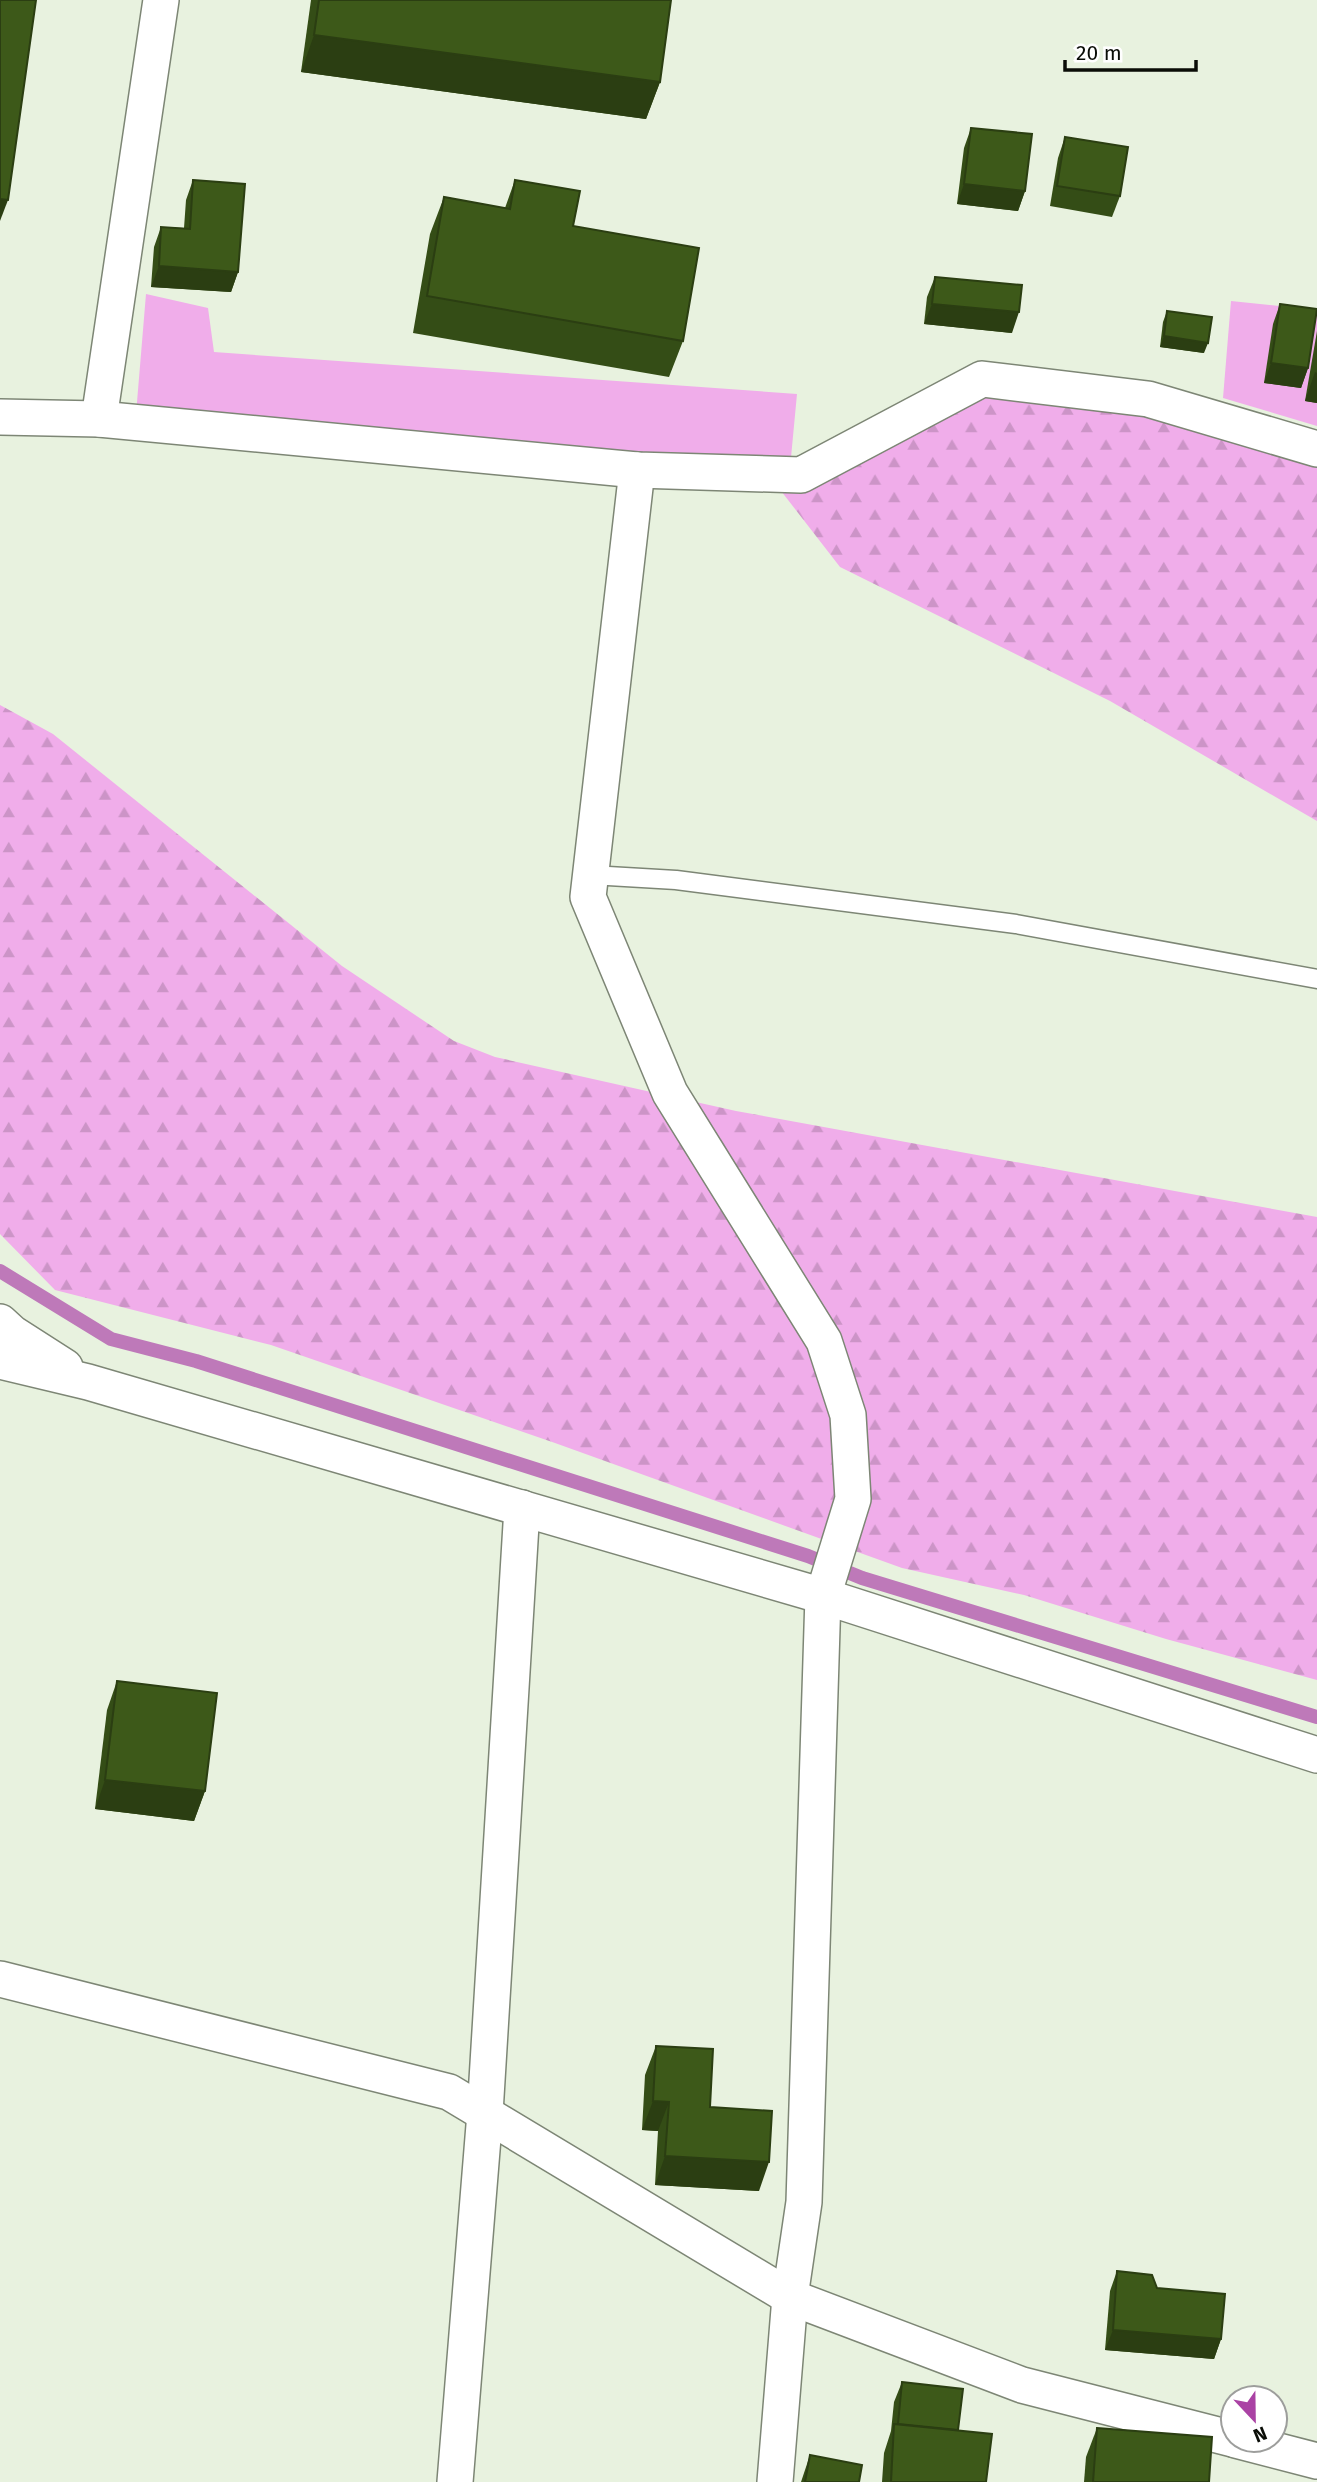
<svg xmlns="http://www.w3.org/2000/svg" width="1317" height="2482" font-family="'Fira Sans',sans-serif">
	<defs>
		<pattern id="forest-firs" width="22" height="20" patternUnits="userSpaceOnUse" patternTransform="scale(1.75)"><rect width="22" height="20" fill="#f0adea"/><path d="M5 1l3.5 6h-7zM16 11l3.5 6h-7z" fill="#cc94c7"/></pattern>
	</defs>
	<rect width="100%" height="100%" fill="#e8f2df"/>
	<g fill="#f0adea">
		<path d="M146,294L208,308L214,352L797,394L790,468L136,414Z"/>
		<path d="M1231,301L1317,310V426L1223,398Z"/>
	</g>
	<g fill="url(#forest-firs)">
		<path d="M1023,384L1276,451L1317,465V821L1110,701L840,567L778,487L885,430Z"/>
		<path d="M0,705L53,734L342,966L454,1041L495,1057L736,1111L1317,1217V1680L1166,1639L1024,1595L902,1568L555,1443L271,1345L55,1290L0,1234Z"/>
	</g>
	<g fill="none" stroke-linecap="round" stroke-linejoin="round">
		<path stroke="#be79b9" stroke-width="14" d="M0,1271L111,1339L196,1361L808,1556L862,1578L1317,1717"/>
		<g stroke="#7d8675" stroke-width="21">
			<path id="lane" d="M591,875L676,880L1016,924L1317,979"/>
		</g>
		<g stroke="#7d8675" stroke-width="38">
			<g id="street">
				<path d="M0,417L99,419L637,470L801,475L982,379L1148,399L1317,449"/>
				<path d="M99,419L161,0"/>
				<path d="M637,470L588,897L670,1093L824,1341L848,1415L853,1499L823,1596L804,2202L790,2297L775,2482"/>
				<path d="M0,1322L12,1333L65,1367"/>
				<path d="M0,1361L88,1382L823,1596L1317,1755"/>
				<path d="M0,1979L449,2092L790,2297L1022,2385L1233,2439"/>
				<path d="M1236,2440L1317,2461"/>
				<path d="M455,2482L485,2113L522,1508"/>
			</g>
		</g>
		<use href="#lane" stroke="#fff" stroke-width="18"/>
		<use href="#street" stroke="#fff" stroke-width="35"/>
	</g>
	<g fill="#344d16">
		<path d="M311,0H671L660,82L646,119L301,72Z"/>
		<path d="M971,128L1025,191L1018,211L957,204L964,148Z"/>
		<path d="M1065,137L1120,196L1112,217L1050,206L1058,158Z"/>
		<path d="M193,180L238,272L231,292L151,287L154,247L161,227L184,228L186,200Z"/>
		<path d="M515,180L573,226L683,341L669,377L413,333L430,234L444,197L505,208Z"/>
		<path d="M935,277L1012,333L924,324L927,297Z"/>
		<path d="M1280,304L1308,368L1301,388L1264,383L1273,324Z"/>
		<path d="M1167,311L1204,353L1160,347L1163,322Z"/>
		<path d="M1317,331V403L1305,401Z"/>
		<path d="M117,1681L205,1791L194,1821L95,1809L107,1710Z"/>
		<path d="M656,2046L710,2107L759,2191L655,2185L658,2131L642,2130L645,2075Z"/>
		<path d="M1117,2271L1157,2288L1221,2339L1214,2359L1105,2350L1110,2291Z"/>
		<path d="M902,2382L958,2430L986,2482H882L884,2453L891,2431L894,2402Z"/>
		<path d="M1097,2428L1209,2482H1084L1086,2457Z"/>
		<path d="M810,2455L859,2482H801Z"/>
	</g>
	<g fill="#2b3e12">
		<path d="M314,35L660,82L646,119L301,72Z"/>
		<path d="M964,184L1025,191L1018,211L957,204Z"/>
		<path d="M0,199L8,200L0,221Z"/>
		<path d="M159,266L238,272L231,292L151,287Z"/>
		<path d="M932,304L1019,312L1012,333L924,324Z"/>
		<path d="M1164,336L1208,343L1204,353L1160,347Z"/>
		<path d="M1271,363L1308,368L1301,388L1264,383Z"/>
		<path d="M1315,372L1317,373V403L1305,401Z"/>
		<path d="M105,1780L205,1791L194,1821L95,1809Z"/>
		<path d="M653,2101L669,2102L658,2131L642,2130Z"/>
		<path d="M665,2156L769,2162L759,2191L655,2185Z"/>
		<path d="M1113,2330L1221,2339L1214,2359L1105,2350Z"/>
	</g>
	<g fill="#3d5919" stroke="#2b3e12" stroke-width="2">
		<path d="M0,0H36L8,200L0,199Z"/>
		<path d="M319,0H671L660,82L314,35Z"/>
		<path d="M971,128L1032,134L1025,191L964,184Z"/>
		<path d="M1065,137L1128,147L1120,196L1057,186Z"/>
		<path d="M193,180L245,184L238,272L159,266L161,227L190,229Z"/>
		<path d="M515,180L580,191L573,226L699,248L683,341L427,296L444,197L510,209Z"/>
		<path d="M935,277L1022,285L1019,312L932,304Z"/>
		<path d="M1280,304L1317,309L1308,368L1271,363Z"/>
		<path d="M1167,311L1212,317L1208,343L1164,336Z"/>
		<path d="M117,1681L217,1693L205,1791L105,1780Z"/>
		<path d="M656,2046L713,2049L710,2107L772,2111L769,2162L665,2156L669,2102L653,2101Z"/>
		<path d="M1117,2271L1152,2275L1157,2288L1225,2294L1221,2339L1113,2330Z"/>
		<path d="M902,2382L963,2389L958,2430L898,2424Z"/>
		<path d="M894,2424L992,2434L986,2482H891Z"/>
		<path d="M1097,2428L1212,2437L1209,2482H1093Z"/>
		<path d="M810,2455L862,2465L859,2482H805Z"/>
	</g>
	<g transform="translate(1254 2419) rotate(158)"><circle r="33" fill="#ffffff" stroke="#9d9e9c" stroke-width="2"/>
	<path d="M0-5L12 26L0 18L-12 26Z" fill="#aa42a4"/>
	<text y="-10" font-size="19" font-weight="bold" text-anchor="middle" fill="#0a0d07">N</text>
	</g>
	<path d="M1065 60v10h131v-10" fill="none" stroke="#0a0d07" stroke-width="3.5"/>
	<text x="1076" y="60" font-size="21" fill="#0a0d07" stroke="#ffffff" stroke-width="5" paint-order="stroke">20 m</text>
</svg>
